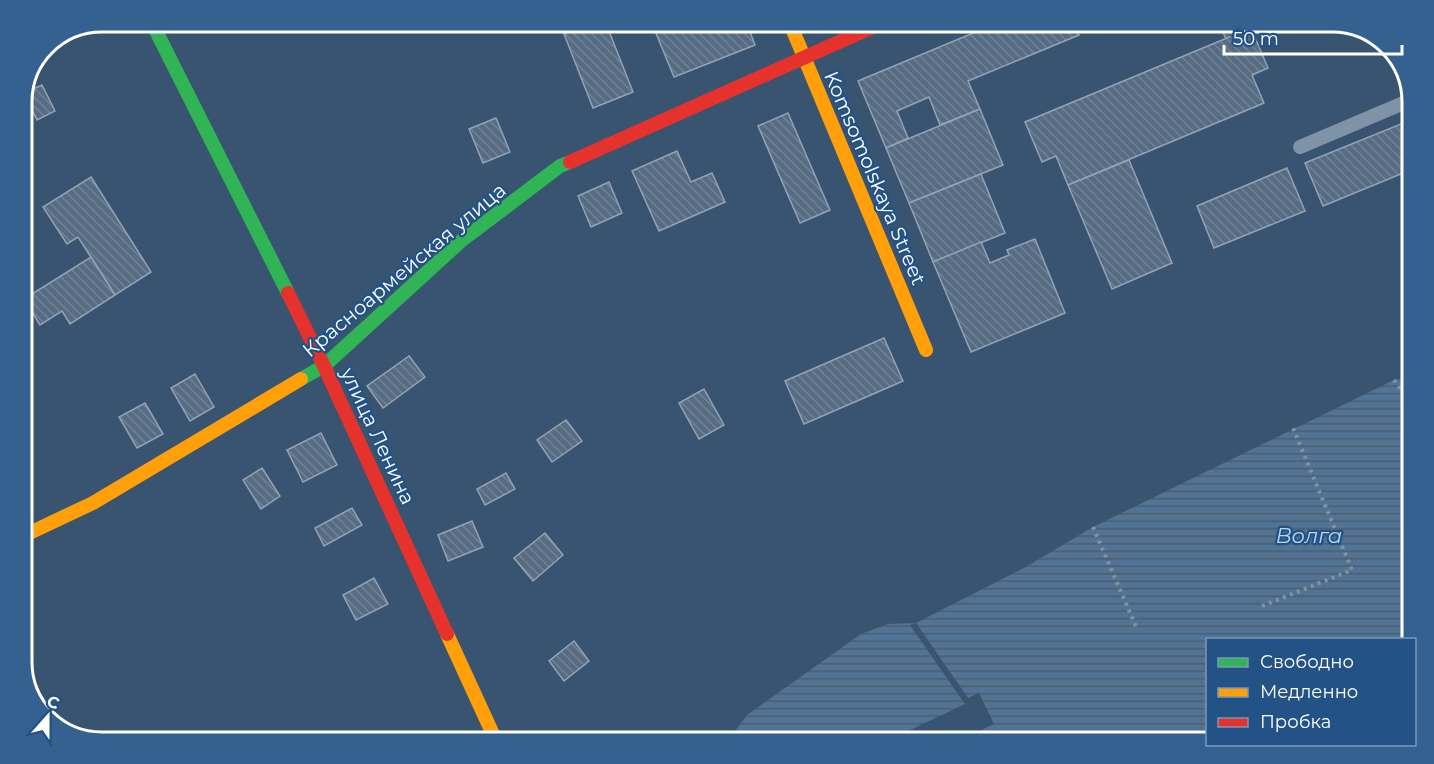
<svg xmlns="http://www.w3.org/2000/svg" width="1434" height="764" font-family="Montserrat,sans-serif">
	<defs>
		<pattern id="water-rules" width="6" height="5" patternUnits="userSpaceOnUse" patternTransform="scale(1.5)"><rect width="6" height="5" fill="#517395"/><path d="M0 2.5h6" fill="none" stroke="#4e5c69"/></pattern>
		<pattern id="building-back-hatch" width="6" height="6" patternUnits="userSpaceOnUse" patternTransform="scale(1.5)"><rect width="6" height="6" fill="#576c82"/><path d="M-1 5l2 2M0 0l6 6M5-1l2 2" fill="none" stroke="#708295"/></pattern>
	</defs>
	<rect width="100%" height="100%" fill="#395470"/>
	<path fill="url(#water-rules)" d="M1413,376V639L1208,640L1207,743H716L733,734L747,715L861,634L888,624L916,623L1024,568L1093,527L1394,380Z"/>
	<path fill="#395470" d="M916,623L968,698L979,693L994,724L955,743H883L965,704L910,625Z"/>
	<g fill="url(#building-back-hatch)" stroke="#93a3b4" stroke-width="1.5">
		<path d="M596,21H605L633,92L593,108L564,34Z"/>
		<path d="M651,21H746L755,45L674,77Z"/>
		<path d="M1002,21H1073L1079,35L968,81L980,109L940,125L929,97L897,111L908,138L886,148L858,81Z"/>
		<path d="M1218,21H1248L1251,28L1226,39Z"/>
		<path d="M1251,28L1268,68L1252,75L1264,103L1068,185L1056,156L1042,162L1025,122Z"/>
		<path d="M42,85L55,111L37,120L24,93Z"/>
		<path d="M980,109L1003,165L909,203L886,148Z"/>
		<path d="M788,113L830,210L800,223L758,126Z"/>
		<path d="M496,118L510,152L483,163L469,129Z"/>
		<path d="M1413,119V169L1323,206L1305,163Z"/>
		<path d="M677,151L691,182L712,173L725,202L659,231L632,171Z"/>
		<path d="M1129,160L1172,263L1112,289L1068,185Z"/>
		<path d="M1287,168L1305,211L1214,248L1197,206Z"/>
		<path d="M981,174L1005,233L933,262L909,203Z"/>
		<path d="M91,177L151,272L115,295L78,237L67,244L43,207Z"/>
		<path d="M609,182L622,213L591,227L578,196Z"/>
		<path d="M1035,239L1065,313L971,352L933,262L981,242L990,263L1009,255L1007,250Z"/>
		<path d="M91,257L115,295L70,324L62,311L40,325L24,299Z"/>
		<path d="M884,338L903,381L804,424L785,381Z"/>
		<path d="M409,356L425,377L383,408L367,386Z"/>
		<path d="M195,374L214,407L190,421L171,388Z"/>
		<path d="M704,389L724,425L699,439L679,403Z"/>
		<path d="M145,403L163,434L137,448L119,417Z"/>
		<path d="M566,420L582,441L552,462L537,440Z"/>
		<path d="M321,433L337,465L303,482L287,450Z"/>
		<path d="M262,468L280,496L261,509L243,480Z"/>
		<path d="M506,473L515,489L485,505L477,489Z"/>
		<path d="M352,508L362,525L324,546L315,528Z"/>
		<path d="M472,521L483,547L448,561L438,535Z"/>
		<path d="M545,533L563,555L533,581L514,558Z"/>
		<path d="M374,578L388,604L356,620L343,595Z"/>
		<path d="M574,641L589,661L564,681L549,661Z"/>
	</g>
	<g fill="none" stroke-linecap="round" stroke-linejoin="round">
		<g stroke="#8092a6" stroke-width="4" stroke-dasharray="3 4.5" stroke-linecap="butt">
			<path d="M1394,380L1413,407"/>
			<path d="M1093,527L1137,629"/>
			<path d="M1262,606L1352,570L1293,428"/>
		</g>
		<path stroke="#8092a6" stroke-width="14" d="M1300,147L1413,99"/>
		<g stroke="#30b455" stroke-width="14">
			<path d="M151,21L288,293"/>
			<path d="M301,379L324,366L461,241L560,166L570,162"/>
		</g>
		<g stroke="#ff9f0a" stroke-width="14">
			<path d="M789,21L926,350"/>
			<path d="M21,537L93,503L301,379"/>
			<path d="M447,634L497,743"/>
		</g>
		<g stroke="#e5322d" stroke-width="14">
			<path d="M570,162L886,21"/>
			<path d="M288,293L324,366L447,634"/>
		</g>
	</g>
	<g text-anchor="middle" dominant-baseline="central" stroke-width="4.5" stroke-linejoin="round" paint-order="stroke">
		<g font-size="20" fill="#fff" stroke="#235386">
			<text transform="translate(875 178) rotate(67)">Komsomolskaya Street</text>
			<text transform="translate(404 270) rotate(-40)">Красноармейская улица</text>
			<text transform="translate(378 436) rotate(65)">улица Ленина</text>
		</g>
		<g font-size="21" font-style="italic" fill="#b9d5f0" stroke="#235386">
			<text x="1309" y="535">Волга</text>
		</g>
	</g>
	<path d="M0 0H1434V764H0ZM102 32H1332A70 70 0 0 1 1402 102V662A70 70 0 0 1 1332 732H102A70 70 0 0 1 32 662V102A70 70 0 0 1 102 32Z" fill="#356190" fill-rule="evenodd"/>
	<path fill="none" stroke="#fff" stroke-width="3" d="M102 32H1332A70 70 0 0 1 1402 102V662A70 70 0 0 1 1332 732H102A70 70 0 0 1 32 662V102A70 70 0 0 1 102 32Z"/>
	<rect x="1206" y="638" width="210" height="108" fill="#235386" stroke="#7b98b6" stroke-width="1.5"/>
	<rect x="1218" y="658" width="30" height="9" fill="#30b455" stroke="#7b98b6" stroke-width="1.5"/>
	<text x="1260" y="668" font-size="18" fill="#ffffff">Свободно</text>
	<rect x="1218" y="688" width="30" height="9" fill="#ff9f0a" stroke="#7b98b6" stroke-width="1.5"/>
	<text x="1260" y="698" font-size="18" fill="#ffffff">Медленно</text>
	<rect x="1218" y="718" width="30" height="9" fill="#e5322d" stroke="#7b98b6" stroke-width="1.5"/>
	<text x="1260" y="728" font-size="18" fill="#ffffff">Пробка</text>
	<g transform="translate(48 716) rotate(21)" stroke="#235386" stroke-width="4.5" paint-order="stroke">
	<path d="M0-4.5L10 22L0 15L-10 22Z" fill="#ffffff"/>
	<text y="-9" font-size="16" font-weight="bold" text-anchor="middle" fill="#ffffff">С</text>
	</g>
	<path d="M1224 45v9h178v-9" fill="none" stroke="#ffffff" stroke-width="3"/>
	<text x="1233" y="45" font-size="18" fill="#ffffff" stroke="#235386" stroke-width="4.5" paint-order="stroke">50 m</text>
</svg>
